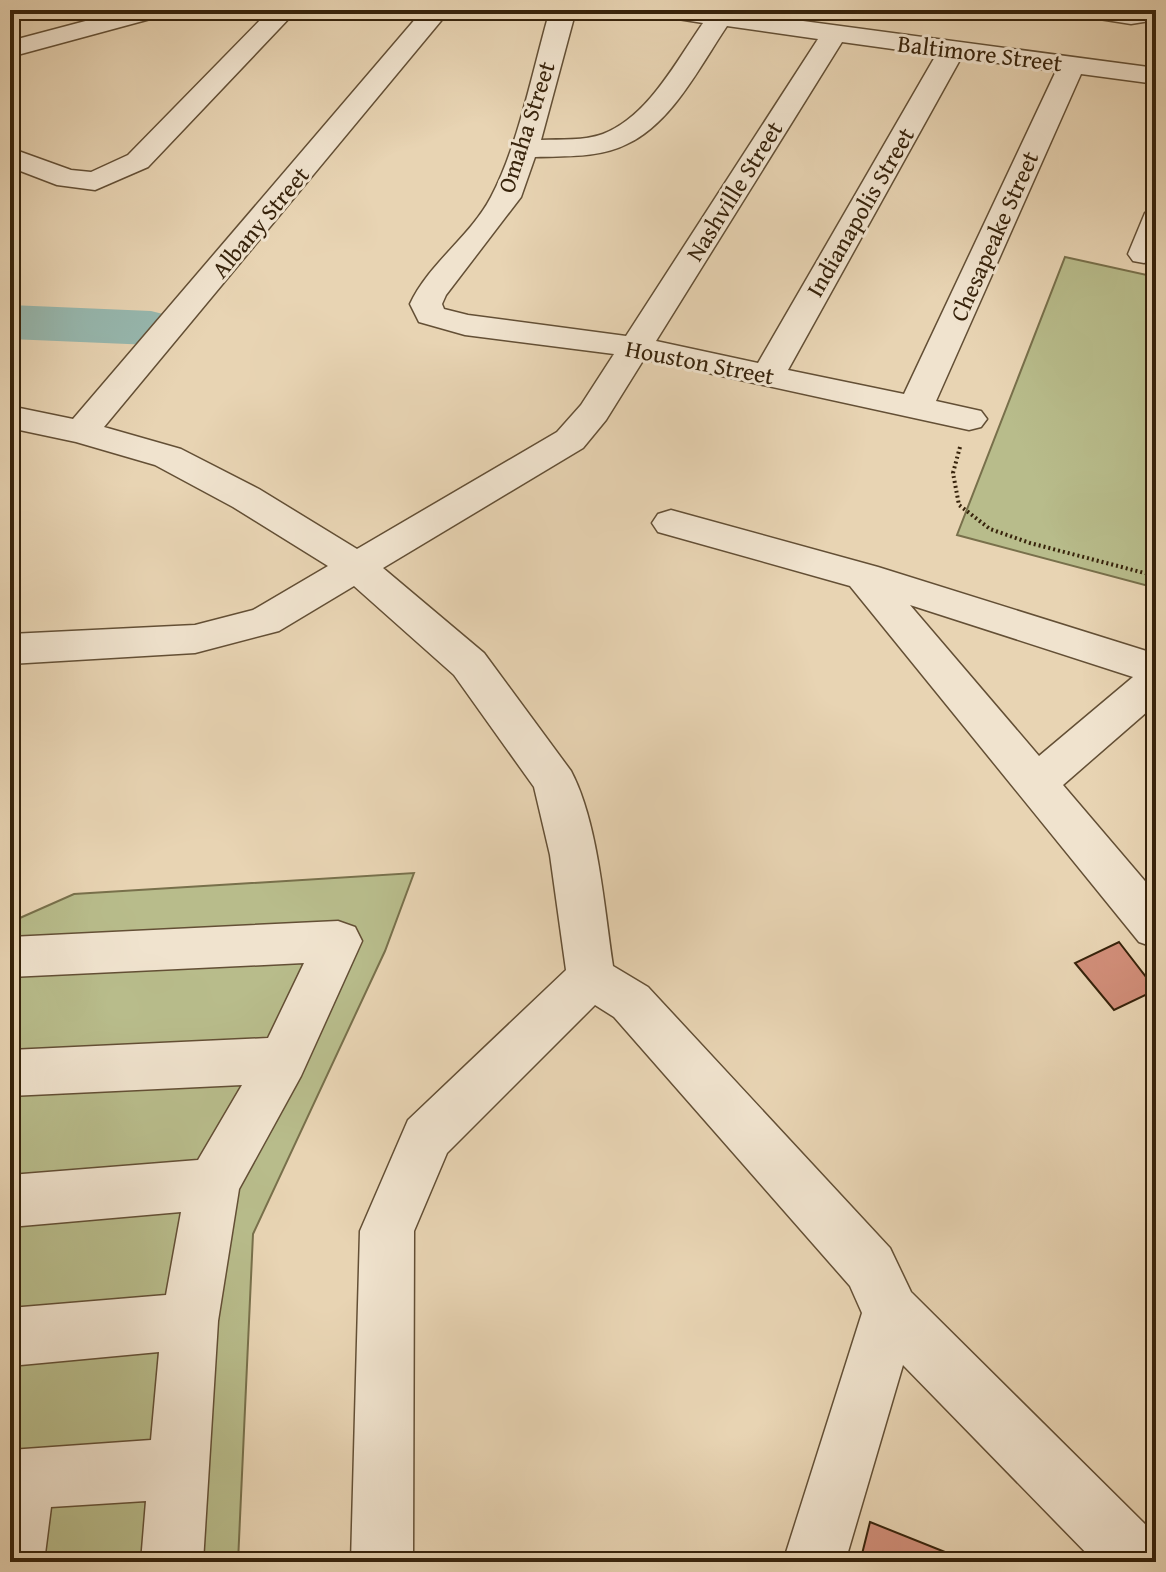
<svg xmlns="http://www.w3.org/2000/svg" width="1166" height="1572" font-family="'Gentium Book Plus',serif">
	<rect width="100%" height="100%" fill="#e8d4b3"/>
	<filter id="stains"><feTurbulence type="fractalNoise" baseFrequency=".0025" numOctaves="4"/><feColorMatrix values="0 0 0 0 .2 0 0 0 0 .09 0 0 0 0 .02 0 0 0 .5 -.17"/></filter>
	<radialGradient id="worn" r=".72"><stop offset=".6" stop-color="#630" stop-opacity="0"/><stop offset="1" stop-color="#630" stop-opacity=".3"/></radialGradient>
	<g fill="#b8bc8b" stroke="#78704b" stroke-width="2">
		<path d="M1065,257L1156,277V588L957,535Z"/>
		<path d="M414,873L385,951L253,1234L238,1562H10V919L13,921L74,894Z"/>
	</g>
	<g fill="none" stroke-linecap="round" stroke-linejoin="round">
		<path fill="#97b8af" fill-rule="evenodd" d="M10,305L151,311L171,316L179,328L171,340L151,345L10,339Z"/>
	</g>
	<g fill="#d18e79" stroke="#37230b" stroke-width="2">
		<path d="M1119,942L1156,990L1114,1010L1075,963Z"/>
		<path d="M870,1522L965,1560V1562H860Z"/>
	</g>
	<g fill="none" stroke-linecap="round" stroke-linejoin="round">
		<g stroke="#634f35" stroke-width="3">
			<g id="minor">
				<path d="M127,10H169L165,15L10,57V41Z"/>
				<path d="M270,10H297L148,167L95,190L57,185L10,167V148L71,170L91,172L128,155Z"/>
				<path d="M423,10H450L104,427L181,449L259,489L357,549L557,432L581,405L614,354L465,335L419,322L410,304C429,263 470,237 491,197C519,144 533,68 550,10H576L541,140C561,139 584,141 603,134C648,117 677,60 703,23L653,15L649,10H720L1156,68V84L1081,74L936,401L981,411L987,419L981,427L969,430L644,359L606,420L583,448L383,568L484,653L571,771C598,822 604,907 613,966L648,987L890,1248L911,1292L1156,1535V1562H1095L903,1365L845,1562H783L862,1313L850,1286L614,1017L595,1005L447,1153L414,1231L413,1562H351L360,1231L408,1120L566,970L550,855L534,787L454,675L354,586L279,631L195,653L10,664V634L195,625L253,610L328,566L233,507L155,465L76,442L10,428V406L73,419ZM727,26L818,39L626,336L468,315L444,309L442,304L446,295L521,197L535,157C566,156 600,158 627,144C672,123 700,66 727,26ZM842,42L936,55L758,363L656,341ZM961,58L1056,71L904,394L788,370Z"/>
				<path d="M1070,10H1156V20L1131,24L1074,15Z"/>
				<path d="M1156,210V259L1144,263L1133,261L1128,254L1145,213Z"/>
				<path d="M671,510L878,567L1156,654V704L1063,785L1156,894V948L1139,942L850,586L658,532L652,523L658,514ZM910,605L1133,677L1039,756Z"/>
				<path d="M338,921L355,927L362,941L301,1076L239,1189L218,1321L203,1562H141L146,1501L51,1507L44,1562H10V1450L151,1440L159,1352L10,1366V1308L166,1295L181,1212L10,1227V1175L198,1160L242,1085L10,1096V1050L268,1038L304,963L10,977V937Z"/>
			</g>
		</g>
		<path stroke="#37230b" stroke-width="4" stroke-dasharray="2 3" stroke-linecap="butt" d="M960,447L953,473L959,505L990,529L1030,543L1156,576"/>
		<use href="#minor" fill="#f0e3ce" fill-rule="evenodd"/>
	</g>
	<g text-anchor="middle" dominant-baseline="central" stroke-width="6" stroke-linejoin="round" paint-order="stroke">
		<g font-size="24" fill="#37230b" stroke="#f0e3ce">
			<text transform="translate(980 53) rotate(7)">Baltimore Street</text>
			<text transform="translate(526 127) rotate(-72)">Omaha Street</text>
			<text transform="translate(734 191) rotate(-58)">Nashville Street</text>
			<text transform="translate(860 212) rotate(-60)">Indianapolis Street</text>
			<text transform="translate(260 222) rotate(-50)">Albany Street</text>
			<text transform="translate(994 236) rotate(-66)">Chesapeake Street</text>
			<text transform="translate(700 362) rotate(11)">Houston Street</text>
		</g>
	</g>
	<rect width="1166" height="1572" fill="none" stroke="#e8d4b3" stroke-width="40"/>
	<rect x="12" y="12" width="1142" height="1548" fill="none" stroke="#37230b" stroke-width="4"/>
	<rect x="20" y="20" width="1126" height="1532" fill="none" stroke="#37230b" stroke-width="2"/>
	<rect width="100%" height="100%" filter="url(#stains)"/>
	<rect width="100%" height="100%" fill="url(#worn)"/>
</svg>
